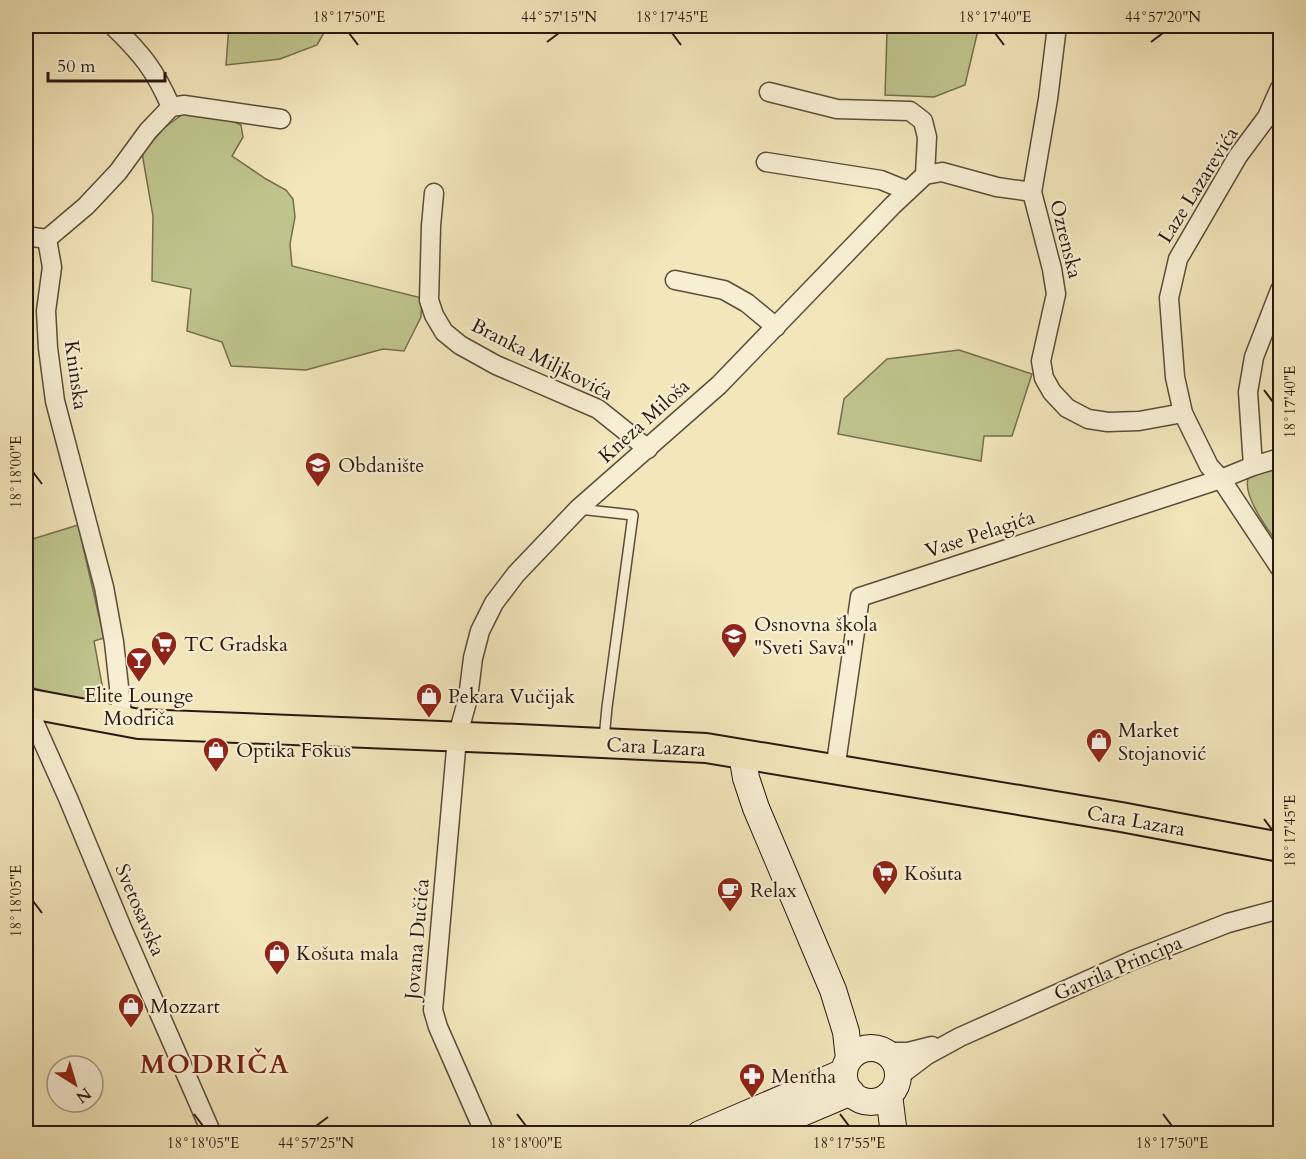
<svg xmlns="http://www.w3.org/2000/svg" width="1306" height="1159" font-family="Cardo,serif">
	<rect width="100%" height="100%" fill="#f3e6bb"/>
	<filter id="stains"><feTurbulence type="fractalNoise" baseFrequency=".00333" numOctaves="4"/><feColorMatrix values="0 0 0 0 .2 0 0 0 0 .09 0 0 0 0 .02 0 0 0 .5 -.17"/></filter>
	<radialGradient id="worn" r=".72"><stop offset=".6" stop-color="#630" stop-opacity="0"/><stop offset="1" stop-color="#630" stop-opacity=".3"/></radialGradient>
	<g fill="#bfc48d" stroke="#746e4f" stroke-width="1.5">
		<path d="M229,26H328L317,45L280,59L226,65Z"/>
		<path d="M907,26H979L965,85L934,97L885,95L887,32L901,30Z"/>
		<path d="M183,114L230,120L241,125L243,137L232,156L266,179L286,190L293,199L295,217L290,244L292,266L422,298L421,317L404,351L383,349L306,370L231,366L222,342L187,331L191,289L152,281L153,216L142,153L165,127Z"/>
		<path d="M959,350L1032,374L1012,436H984L981,461L838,434L844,399L887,359Z"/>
		<path d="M1280,465V546C1270,533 1240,493 1249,476Z"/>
		<path d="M78,525L104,638L94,641L103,690L102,706L26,686V541Z"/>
	</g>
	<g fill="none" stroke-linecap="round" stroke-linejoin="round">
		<g stroke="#5c4c3c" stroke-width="12">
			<path id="lane" d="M579,509L633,515L607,707L604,739"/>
		</g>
		<g stroke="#5c4c3c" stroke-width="21">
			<g id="street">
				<path d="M113,26C142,54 155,70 171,107L148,131L118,172L86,206L47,239L52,267L46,311L48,348L55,401L104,587L114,642L123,723"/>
				<path d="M1057,26L1048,99L1032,192L1052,269L1056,294L1041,361L1044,378L1052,392L1067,408L1088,419L1108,422L1139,421L1183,413"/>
				<path d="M1280,88L1267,117L1238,156L1178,259L1169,298L1175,377L1183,413L1209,466L1221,479L1280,568"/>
				<path d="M769,92L837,109L910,111L923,121L927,137L925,175"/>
				<path d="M171,107L184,105L281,119"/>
				<path d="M766,162L881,180L908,191"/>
				<path d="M434,193L431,226L429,300L434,315L444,332L460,345L496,365L598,409L648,449"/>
				<path d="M26,236L47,239"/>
				<path d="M675,280L724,290L747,303L776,327"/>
				<path d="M1253,466L1248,392L1254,357L1280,290"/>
				<path d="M26,704L68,798L122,928L212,1134"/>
				<path d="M835,770L860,597L1221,479L1253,466L1280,458"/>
				<path d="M887,1052H908L932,1046"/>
				<path d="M898,1077L927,1055L960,1037L1133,960L1228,923L1280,909"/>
				<path d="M485,1134L438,1027L433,1010L457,738L468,698L473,658L480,631L494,603L516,574L578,509L719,385L893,205L925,175L942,172L997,187L1032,192"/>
			</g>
		</g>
		<g stroke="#2a1811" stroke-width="28">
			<g id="secondary">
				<path d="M742,754L746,778L756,808L833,990L846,1032L849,1059"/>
				<circle cx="871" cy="1075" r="27"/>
				<path d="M889,1095L894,1134"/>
				<path d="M700,1134L844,1072"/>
				<path d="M752,1134L851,1092"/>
			</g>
		</g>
		<g stroke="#2a1811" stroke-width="32">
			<path id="primary" d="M26,703L139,724L519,739L706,748L1121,817L1280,847"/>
		</g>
		<use href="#lane" stroke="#f7efd3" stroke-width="9"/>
		<use href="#street" stroke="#f7efd3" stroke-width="18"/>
		<use href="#secondary" stroke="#f7efd3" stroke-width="26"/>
		<use href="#primary" stroke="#f3e6bb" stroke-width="28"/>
	</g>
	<path fill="none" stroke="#2a1811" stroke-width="2" d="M349,33L358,45M672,33L681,45M995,33L1004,45M547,42L559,33M1151,42L1163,33M1264,390L1273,402M33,472L42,484M1264,819L1273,831M33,901L42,913M194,1114L203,1126M517,1114L526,1126M840,1114L849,1126M1163,1114L1172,1126M316,1126L328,1117"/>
	<defs>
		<g id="school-pin" transform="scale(1.35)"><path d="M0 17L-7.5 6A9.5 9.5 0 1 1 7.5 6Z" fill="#8f2418" stroke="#f7efd3"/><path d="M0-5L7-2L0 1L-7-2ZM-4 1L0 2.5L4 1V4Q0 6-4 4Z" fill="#fff"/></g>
		<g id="supermarket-pin" transform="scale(1.35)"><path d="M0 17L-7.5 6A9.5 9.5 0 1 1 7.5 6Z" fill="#8f2418" stroke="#f7efd3"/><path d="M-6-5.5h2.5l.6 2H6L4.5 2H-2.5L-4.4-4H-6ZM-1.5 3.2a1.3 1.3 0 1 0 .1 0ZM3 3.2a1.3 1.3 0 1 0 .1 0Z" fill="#fff"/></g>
		<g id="bar-pin" transform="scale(1.35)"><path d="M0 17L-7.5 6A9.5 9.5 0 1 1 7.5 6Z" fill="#8f2418" stroke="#f7efd3"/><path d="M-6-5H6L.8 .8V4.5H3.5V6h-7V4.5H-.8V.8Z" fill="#fff"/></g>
		<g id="shop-pin" transform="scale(1.35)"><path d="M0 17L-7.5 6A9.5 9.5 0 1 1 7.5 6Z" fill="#8f2418" stroke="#f7efd3"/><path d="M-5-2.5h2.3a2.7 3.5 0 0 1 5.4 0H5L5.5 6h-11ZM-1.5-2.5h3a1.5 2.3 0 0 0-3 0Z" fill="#fff"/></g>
		<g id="cafe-pin" transform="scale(1.35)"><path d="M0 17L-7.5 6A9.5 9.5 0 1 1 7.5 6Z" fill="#8f2418" stroke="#f7efd3"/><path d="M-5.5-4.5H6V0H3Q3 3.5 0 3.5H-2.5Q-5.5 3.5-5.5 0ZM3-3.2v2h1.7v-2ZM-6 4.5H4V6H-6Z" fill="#fff"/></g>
		<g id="pharmacy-pin" transform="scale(1.35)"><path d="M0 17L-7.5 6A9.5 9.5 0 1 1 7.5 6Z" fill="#8f2418" stroke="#f7efd3"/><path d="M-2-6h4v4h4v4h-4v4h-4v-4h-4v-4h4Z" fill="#fff"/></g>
	</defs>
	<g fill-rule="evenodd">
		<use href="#school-pin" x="318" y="465"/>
		<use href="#school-pin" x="734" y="636"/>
		<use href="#supermarket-pin" x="164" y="644"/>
		<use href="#bar-pin" x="139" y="660"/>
		<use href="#shop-pin" x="429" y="696"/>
		<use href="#shop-pin" x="1099" y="741"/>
		<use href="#shop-pin" x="216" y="750"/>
		<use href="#supermarket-pin" x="885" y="873"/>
		<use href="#cafe-pin" x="730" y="890"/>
		<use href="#shop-pin" x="277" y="953"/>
		<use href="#shop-pin" x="131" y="1006"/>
		<use href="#pharmacy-pin" x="752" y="1076"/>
	</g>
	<g text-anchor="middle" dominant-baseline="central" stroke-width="4.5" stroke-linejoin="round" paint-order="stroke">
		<g font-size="20" fill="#2a1811" stroke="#f7efd3">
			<text transform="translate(1198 185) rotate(-58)">Laze Lazarevića</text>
			<text transform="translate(1066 239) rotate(76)">Ozrenska</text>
			<text transform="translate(542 359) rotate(27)">Branka Miljkovića</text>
			<text transform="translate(76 375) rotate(82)">Kninska</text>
			<text transform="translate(644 421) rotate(-42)">Kneza Miloša</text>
			<text transform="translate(980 534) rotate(-18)">Vase Pelagića</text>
			<text transform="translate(656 747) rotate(3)">Cara Lazara</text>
			<text transform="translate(1136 821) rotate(10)">Cara Lazara</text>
			<text transform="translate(140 910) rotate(67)">Svetosavska</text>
			<text transform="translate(417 939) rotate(-85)">Jovana Dučića</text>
			<text transform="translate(1118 968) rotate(-23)">Gavrila Principa</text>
		</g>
		<g font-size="20" fill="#2a1811" stroke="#f7efd3" text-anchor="start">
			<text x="338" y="465">Obdanište</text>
			<text x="754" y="624">Osnovna škola<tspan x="754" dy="23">"Sveti Sava"</tspan></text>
			<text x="184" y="644">TC Gradska</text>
			<text x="139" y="695" text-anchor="middle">Elite Lounge<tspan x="139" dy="23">Modriča</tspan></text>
			<text x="448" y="696">Pekara Vučijak</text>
			<text x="1118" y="730">Market<tspan x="1118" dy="23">Stojanović</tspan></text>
			<text x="236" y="750">Optika Fokus</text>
			<text x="904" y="873">Košuta</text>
			<text x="750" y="890">Relax</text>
			<text x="296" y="953">Košuta mala</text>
			<text x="150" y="1006">Mozzart</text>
			<text x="771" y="1076">Mentha</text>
		</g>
		<g font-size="26" font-weight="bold" letter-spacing="1.5" fill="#7a1f14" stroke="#f7efd3">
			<text x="215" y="1064">MODRIČA</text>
		</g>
	</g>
	<rect width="1306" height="1159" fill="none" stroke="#f3e6bb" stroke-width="66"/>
	<g transform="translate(75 1084) rotate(143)"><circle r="28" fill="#f7efd3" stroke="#a59985" stroke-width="1.5"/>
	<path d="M0-4.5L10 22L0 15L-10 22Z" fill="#8f2418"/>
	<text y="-9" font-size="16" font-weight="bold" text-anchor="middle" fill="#2a1811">N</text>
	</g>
	<path d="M48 72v9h117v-9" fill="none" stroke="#2a1811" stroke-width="3"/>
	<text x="57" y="72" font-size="18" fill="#2a1811" stroke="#f7efd3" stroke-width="4.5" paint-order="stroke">50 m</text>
	<rect x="33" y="33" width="1240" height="1093" fill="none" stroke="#2a1811" stroke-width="2"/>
	<g font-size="15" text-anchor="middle" fill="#2a1811">
		<text x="349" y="22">18°17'50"E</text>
		<text x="559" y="22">44°57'15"N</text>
		<text x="672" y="22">18°17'45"E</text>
		<text x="995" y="22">18°17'40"E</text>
		<text x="1163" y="22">44°57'20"N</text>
		<text transform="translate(1290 402) rotate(-90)" y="5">18°17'40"E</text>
		<text transform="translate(16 472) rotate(-90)" y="5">18°18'00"E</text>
		<text transform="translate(1290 831) rotate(-90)" y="5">18°17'45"E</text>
		<text transform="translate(16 901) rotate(-90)" y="5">18°18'05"E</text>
		<text x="203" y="1148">18°18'05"E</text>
		<text x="316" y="1148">44°57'25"N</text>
		<text x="526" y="1148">18°18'00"E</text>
		<text x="849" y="1148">18°17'55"E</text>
		<text x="1172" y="1148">18°17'50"E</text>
	</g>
	<rect width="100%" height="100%" filter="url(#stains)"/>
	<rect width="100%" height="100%" fill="url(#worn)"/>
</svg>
